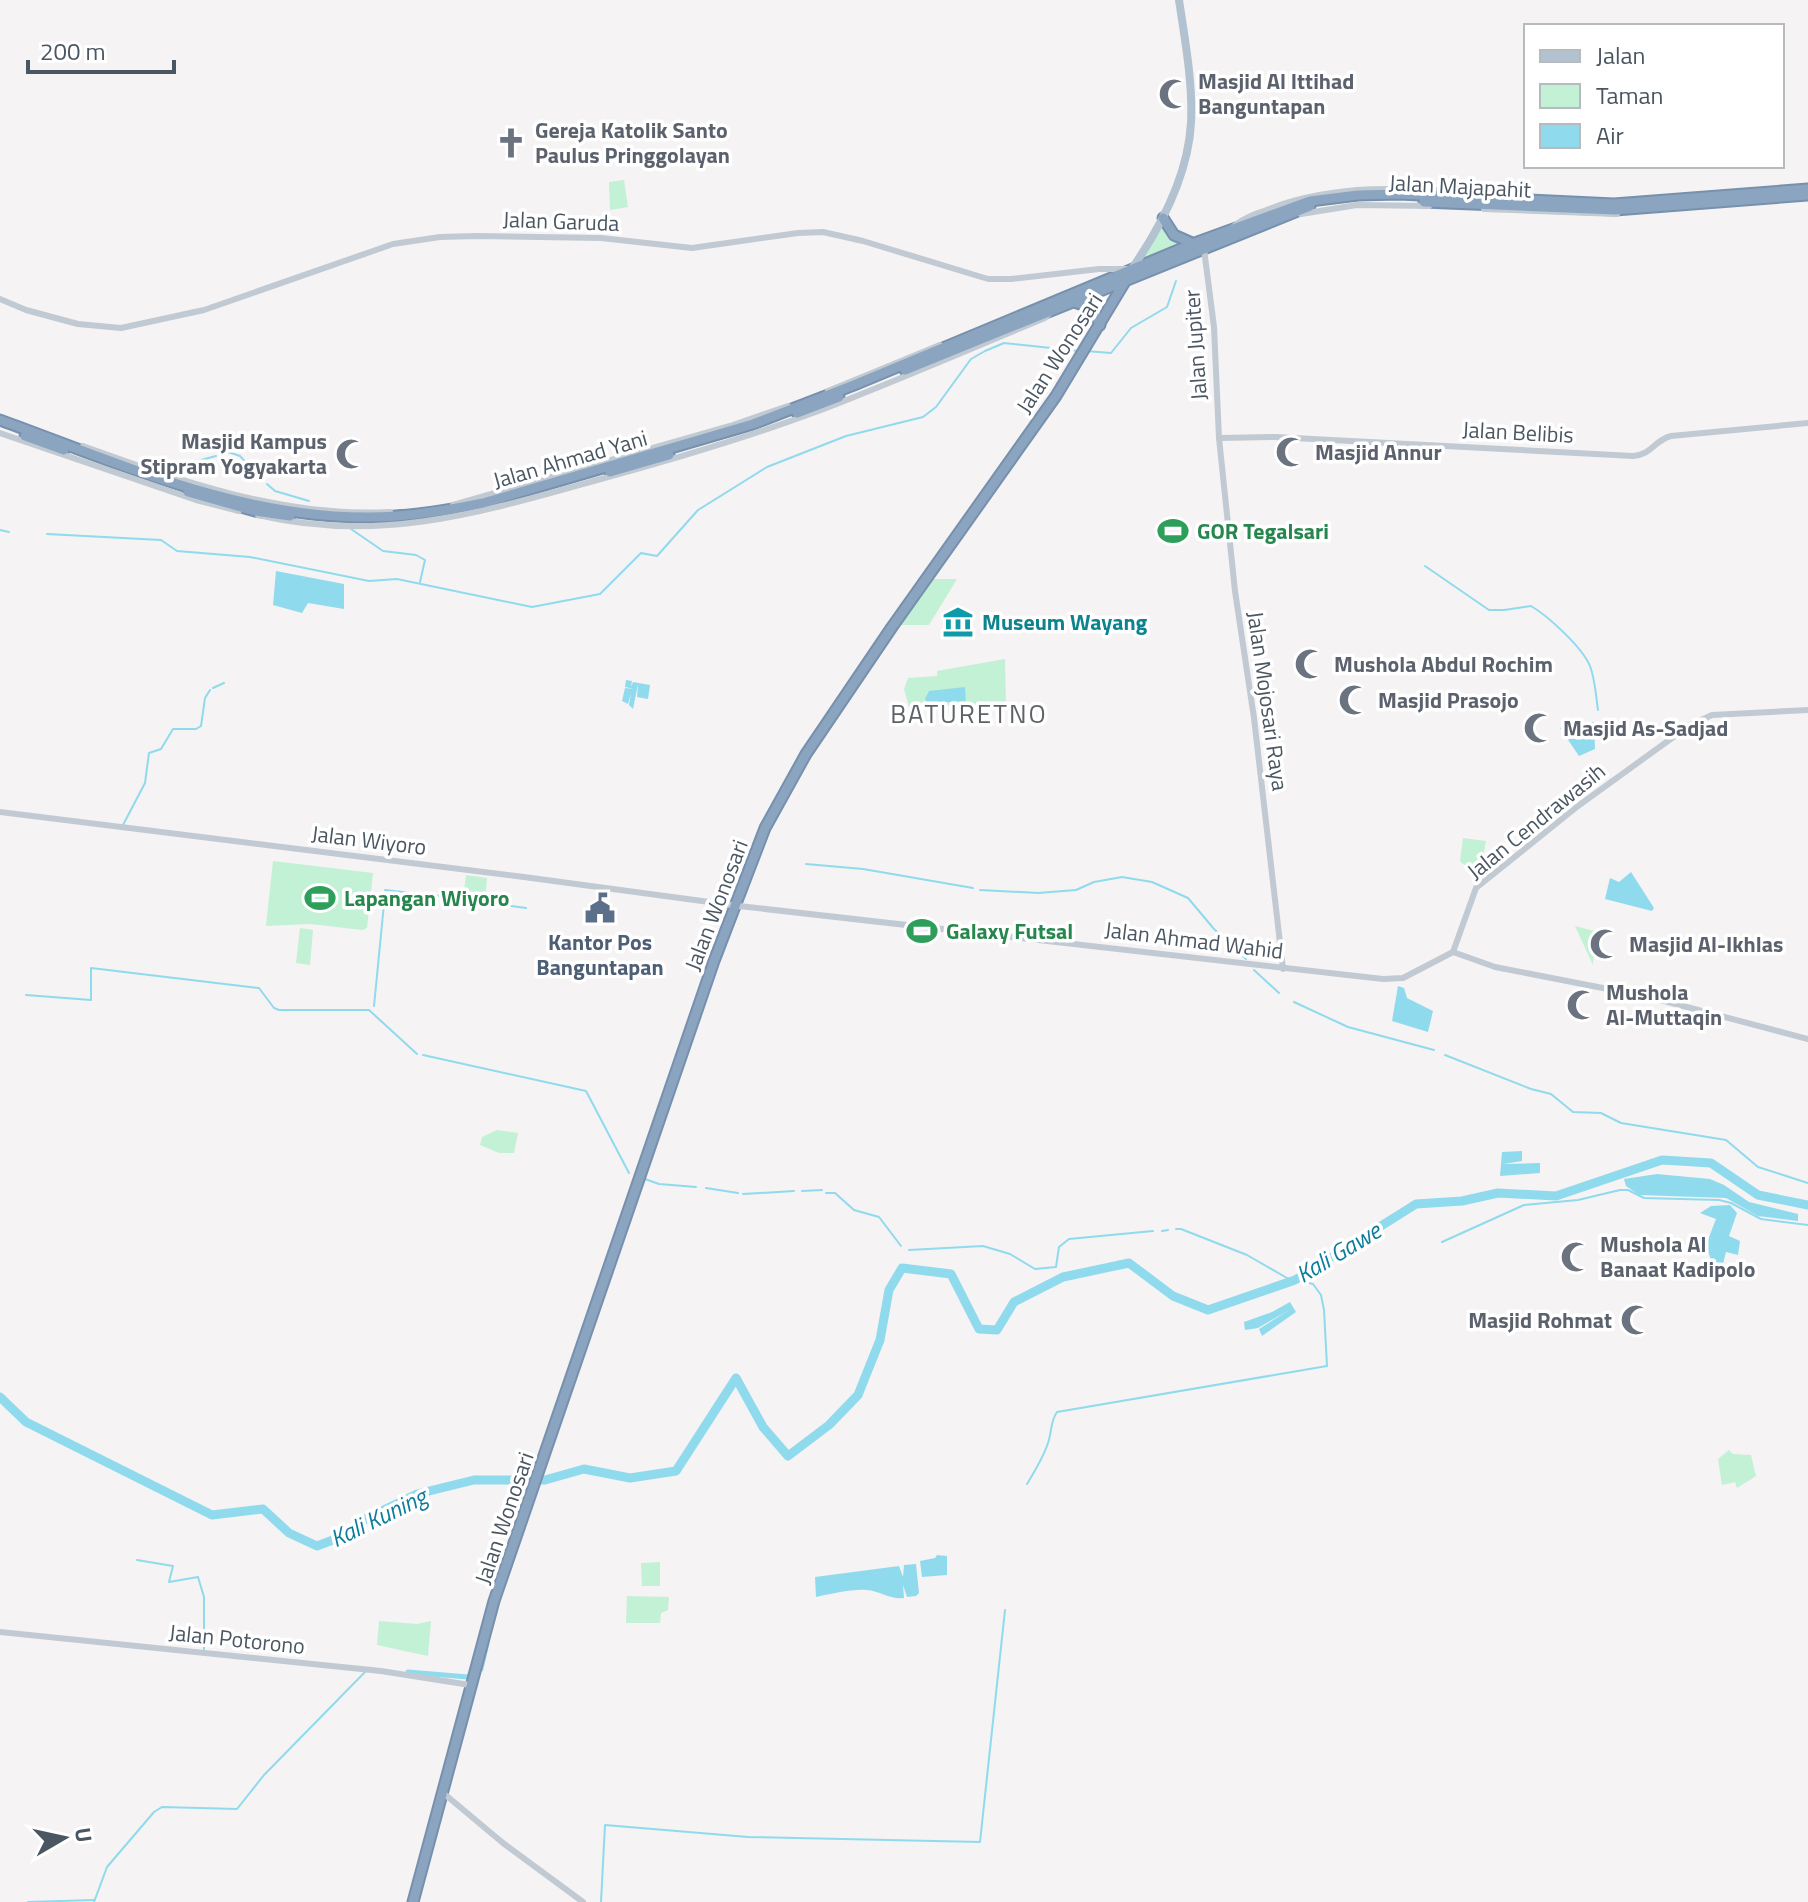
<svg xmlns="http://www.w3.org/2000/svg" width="1808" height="1902" font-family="'Titillium Web',sans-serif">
	<rect width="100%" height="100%" fill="#f5f3f3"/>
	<g fill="#c3f1d5">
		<path d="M624,180L628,207L610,210L609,182Z"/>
		<path d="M1161,223L1185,244L1135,265Z"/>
		<path d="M929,579H957L929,625H893Z"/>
		<path d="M1005,659L1006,704L909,707L904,689L908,678L937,676V671Z"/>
		<path d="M1463,838L1486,841L1480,874L1471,872L1460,861Z"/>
		<path d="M273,861L373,873L367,928L362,930L311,924L266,926Z"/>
		<path d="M466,875L487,878L485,901L463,898Z"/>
		<path d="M1575,926L1598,932L1595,937L1593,965Z"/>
		<path d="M300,928L313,930L310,965L296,963Z"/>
		<path d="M497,1130L518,1133L514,1153H499L480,1145L482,1137Z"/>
		<path d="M1729,1450L1733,1454L1751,1455L1756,1476L1737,1488L1735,1482L1722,1485L1718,1459Z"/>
		<path d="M660,1562V1586H642L641,1563Z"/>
		<path d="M627,1596L669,1597L668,1610L661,1613L660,1623H626Z"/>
		<path d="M379,1621L417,1624L431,1621L428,1656L377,1645Z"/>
	</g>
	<g fill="#90daee">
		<path d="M276,571L344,584V609L308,603L302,613L273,605Z"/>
		<path d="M626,680L632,681L631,687L633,682L650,685L648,699L637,697L638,684L633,709L629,705L631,694L628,704L622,701L625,688L634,689L625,687Z"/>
		<path d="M965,687L966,703L956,701L929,705L925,699L929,691Z"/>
		<path d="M1594,722L1595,749L1579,756L1560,728L1568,725Z"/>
		<path d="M1631,872L1654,908L1652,911L1605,899L1610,878L1619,882Z"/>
		<path d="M1398,986L1404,988L1407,998L1433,1011L1428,1032L1392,1021Z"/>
		<path d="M1522,1151V1161L1503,1164L1540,1163V1173L1500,1176L1502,1152Z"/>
		<path d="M1657,1174L1710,1179L1724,1185L1749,1202L1798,1214V1221L1758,1216L1726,1198L1639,1195L1626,1186L1624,1179Z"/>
		<path d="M1730,1205L1737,1213L1729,1236L1740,1241L1738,1255L1726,1252L1723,1264L1718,1265L1711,1260L1706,1245L1716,1219L1700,1213L1711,1206Z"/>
		<path d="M1290,1302L1296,1312L1262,1336L1259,1329L1289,1310L1258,1328L1245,1330L1244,1322L1272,1312Z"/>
		<path d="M937,1555L947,1556V1575L922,1577L920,1561L935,1558Z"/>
		<path d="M916,1564L919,1593L916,1596L907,1597L903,1585L904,1598C891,1600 880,1591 867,1590C850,1589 832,1594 816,1597L815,1577L899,1566L903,1577L904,1565Z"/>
	</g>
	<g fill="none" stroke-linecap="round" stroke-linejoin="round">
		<g stroke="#90daee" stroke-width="2">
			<path d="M1086,351L1111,353L1131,328L1167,307L1176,281"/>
			<path d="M225,451L240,456L260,478"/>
			<path d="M186,464L216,456"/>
			<path d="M267,484L275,491L309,501"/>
			<path d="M351,529L383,551L416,555L425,560L420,582"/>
			<path d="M0,530L9,532"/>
			<path d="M47,534L161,540L177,551L250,557L369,581L397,579L532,607L600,594L641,553L657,556L698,510L767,467L846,436L923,417L936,407L971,359L985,351L1004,343L1079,351"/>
			<path d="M1425,566L1489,610H1504L1531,606C1548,616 1582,647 1590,666C1595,679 1596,696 1598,710"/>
			<path d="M213,688L224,683"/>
			<path d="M123,825L145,783L149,753L161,749L173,729H196L201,726L205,698L210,690"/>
			<path d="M806,864L863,869L973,888"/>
			<path d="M385,890L430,895"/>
			<path d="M980,890L1038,893L1076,890L1094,882L1122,877L1152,882L1188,898L1214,929L1246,959"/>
			<path d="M435,895L453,898"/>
			<path d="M456,898L526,908"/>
			<path d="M1254,970L1279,993"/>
			<path d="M26,995L91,1000V968L259,988L274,1008L279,1010H369L417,1054"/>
			<path d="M1294,1002L1348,1027L1434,1050"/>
			<path d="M374,1006L384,904"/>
			<path d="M423,1055L586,1091L629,1173"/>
			<path d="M1445,1055L1531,1089L1551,1094L1573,1112L1601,1113L1621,1123L1726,1140L1758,1167L1808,1183"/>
			<path d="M642,1178L659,1184L696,1187"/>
			<path d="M706,1188L738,1193"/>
			<path d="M802,1191L822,1190"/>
			<path d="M826,1193H835L854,1210L879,1217L901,1246"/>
			<path d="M743,1194L794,1191"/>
			<path d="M1162,1231L1168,1230"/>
			<path d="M1442,1242L1524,1205L1578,1200L1620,1190H1628L1644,1198L1719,1200L1731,1203L1761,1219L1808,1225"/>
			<path d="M909,1250L983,1246L1010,1254L1035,1269L1056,1267L1059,1247L1069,1239L1153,1231"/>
			<path d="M1027,1484C1035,1471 1043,1458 1048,1443C1052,1432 1050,1422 1057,1412L1327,1366L1324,1310L1321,1295L1313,1284L1287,1278L1247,1255L1181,1229H1176"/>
			<path d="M137,1560L173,1566L169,1582L198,1577L204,1597V1650"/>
			<path d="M28,1902L94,1900"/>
			<path d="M94,1902L107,1867L154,1812L162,1807L237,1809L264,1775L365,1672"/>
			<path d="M601,1902L605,1825L748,1837L980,1842L1005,1610"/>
		</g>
		<path stroke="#90daee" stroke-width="5" d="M408,1672L468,1677L481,1669L487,1643"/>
		<path stroke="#90daee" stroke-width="9" d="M0,1397L26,1422L212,1515L263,1509L289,1533L317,1546L346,1535L367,1518L417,1494L474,1480H545L584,1469L630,1478L676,1471L736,1378L763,1427L788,1456L829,1425L858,1395L880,1340L889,1290L902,1268L951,1274L979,1329L997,1330L1014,1302L1063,1277L1129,1263L1173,1296L1208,1310L1295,1280L1416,1204L1462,1201L1498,1193L1556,1196L1662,1160L1711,1163L1758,1195L1808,1205"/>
		<g stroke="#7690ad" stroke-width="13">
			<g id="highway">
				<path d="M1424,202L1615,210L1808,195"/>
				<path d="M1163,218L1174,235L1192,243"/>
				<path d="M1077,303L1093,308L1100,325"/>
				<path d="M905,370L1310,206"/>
				<path d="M797,413L839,397"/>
				<path d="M0,420C118,463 241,518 369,517C407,517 445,511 483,503L753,424L854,385L1200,241L1310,201L1358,195L1399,194L1614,204L1808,189"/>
				<path d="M25,436L64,450"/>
				<path d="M610,472L669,455"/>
				<path d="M188,492L255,511L290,516"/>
				<path d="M413,1902L494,1601L714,961L765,828L806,754L892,627L1056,396L1126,280"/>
			</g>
		</g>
		<g stroke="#c1cad2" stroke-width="6">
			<path d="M1484,209L1617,214"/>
			<path d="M1301,214L1357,205L1429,206"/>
			<path d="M1232,228C1241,219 1253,215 1264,211C1339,180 1422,189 1501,194"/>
			<path d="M1204,249L1214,327L1219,438L1235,591L1254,718L1283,969"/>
			<path d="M0,299L26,310L78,324L121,328L204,310L393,244L440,237L477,236L601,238L692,248L798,233L823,232L863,241L988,279H1011L1099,269H1129"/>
			<path d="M828,391L940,345"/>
			<path d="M0,433L196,500L239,511"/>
			<path d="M1219,438L1275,437L1633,456C1653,454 1653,441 1671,436L1808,423"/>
			<path d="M83,446C180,481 285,518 390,512"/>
			<path d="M453,505L730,426L788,406"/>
			<path d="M258,515C377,543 476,514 590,482C668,461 746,438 821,410C896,381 970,349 1045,318L1049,314"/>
			<path d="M0,812L524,877L739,906L1383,979L1403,978L1453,952"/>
			<path d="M1453,952L1476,888L1578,806L1690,725L1712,715L1808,710"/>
			<path d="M1453,952L1495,967L1649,997L1808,1039"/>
			<path d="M0,1632L381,1671L470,1685"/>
			<path d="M442,1792L503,1843L583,1902"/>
		</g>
		<path stroke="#b3c2d1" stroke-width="8" d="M1131,270C1161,227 1188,176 1191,123C1193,83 1185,40 1179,0"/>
		<use href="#highway" stroke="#8ba5c1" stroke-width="9"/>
	</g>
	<defs>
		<g id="mosque-bare" transform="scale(2.4)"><path d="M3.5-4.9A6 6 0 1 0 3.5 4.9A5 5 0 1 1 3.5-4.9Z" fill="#6b7280" stroke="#fff" stroke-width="2.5" paint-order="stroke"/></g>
		<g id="church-bare" transform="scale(2.4)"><path d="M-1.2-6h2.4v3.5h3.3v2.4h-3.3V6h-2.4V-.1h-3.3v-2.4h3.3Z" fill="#6b7280" stroke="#fff" stroke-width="2.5" paint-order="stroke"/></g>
		<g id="stadium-bare" transform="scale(2.4)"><path d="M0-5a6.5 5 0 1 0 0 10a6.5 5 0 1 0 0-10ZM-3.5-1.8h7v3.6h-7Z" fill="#2e9e5b" stroke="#fff" stroke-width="2.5" paint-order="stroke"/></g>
		<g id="museum-bare" transform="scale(2.4)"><path d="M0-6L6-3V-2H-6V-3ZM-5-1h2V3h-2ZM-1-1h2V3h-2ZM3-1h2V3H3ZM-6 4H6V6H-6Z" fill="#0f9aa8" stroke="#fff" stroke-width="2.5" paint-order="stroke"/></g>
		<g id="civic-bare" transform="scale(2.4)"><path d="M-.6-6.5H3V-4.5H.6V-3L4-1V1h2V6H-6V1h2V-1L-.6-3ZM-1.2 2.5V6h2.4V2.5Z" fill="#5c6f8a" stroke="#fff" stroke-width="2.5" paint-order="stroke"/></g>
	</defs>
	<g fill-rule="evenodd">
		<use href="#mosque-bare" x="1174" y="94"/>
		<use href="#church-bare" x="511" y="143"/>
		<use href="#mosque-bare" x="1291" y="452"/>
		<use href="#mosque-bare" x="351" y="454"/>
		<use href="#stadium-bare" x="1173" y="531"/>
		<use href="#museum-bare" x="958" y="622"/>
		<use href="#mosque-bare" x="1310" y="664"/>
		<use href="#mosque-bare" x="1354" y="700"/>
		<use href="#mosque-bare" x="1539" y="728"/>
		<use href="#stadium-bare" x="320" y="898"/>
		<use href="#civic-bare" x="600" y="908"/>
		<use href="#stadium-bare" x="922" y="931"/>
		<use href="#mosque-bare" x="1605" y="944"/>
		<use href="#mosque-bare" x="1582" y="1005"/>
		<use href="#mosque-bare" x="1576" y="1257"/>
		<use href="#mosque-bare" x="1636" y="1320"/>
	</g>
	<g text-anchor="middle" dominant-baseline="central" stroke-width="7" stroke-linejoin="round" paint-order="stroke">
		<g font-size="22" font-weight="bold" fill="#5b616d" stroke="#fff" text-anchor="start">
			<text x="1198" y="81">Masjid Al Ittihad<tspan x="1198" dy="25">Banguntapan</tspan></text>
			<text x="535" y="130">Gereja Katolik Santo<tspan x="535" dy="25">Paulus Pringgolayan</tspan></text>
			<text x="327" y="441" text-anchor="end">Masjid Kampus<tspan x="327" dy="25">Stipram Yogyakarta</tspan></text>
			<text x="1315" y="452">Masjid Annur</text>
			<text x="1334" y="664">Mushola Abdul Rochim</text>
			<text x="1378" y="700">Masjid Prasojo</text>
			<text x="1563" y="728">Masjid As-Sadjad</text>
			<text x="1629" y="944">Masjid Al-Ikhlas</text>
			<text x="1606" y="992">Mushola<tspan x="1606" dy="25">Al-Muttaqin</tspan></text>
			<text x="1600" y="1244">Mushola Al<tspan x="1600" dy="25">Banaat Kadipolo</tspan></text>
			<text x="1612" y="1320" text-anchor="end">Masjid Rohmat</text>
		</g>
		<g font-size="22" fill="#4a5661" stroke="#fff">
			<text transform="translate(1460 186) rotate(3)">Jalan Majapahit</text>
			<text transform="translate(561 221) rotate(2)">Jalan Garuda</text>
			<text transform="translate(1195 345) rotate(-94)">Jalan Jupiter</text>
			<text transform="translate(1059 353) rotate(-57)">Jalan Wonosari</text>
			<text transform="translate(1518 432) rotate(3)">Jalan Belibis</text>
			<text transform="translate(570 459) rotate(-16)">Jalan Ahmad Yani</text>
			<text transform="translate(1268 701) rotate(82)">Jalan Mojosari Raya</text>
			<text transform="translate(1536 821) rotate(-39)">Jalan Cendrawasih</text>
			<text transform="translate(369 840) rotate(7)">Jalan Wiyoro</text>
			<text transform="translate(716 905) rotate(-69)">Jalan Wonosari</text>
			<text transform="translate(1194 940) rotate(7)">Jalan Ahmad Wahid</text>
			<text transform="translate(504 1518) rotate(-71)">Jalan Wonosari</text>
			<text transform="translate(237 1639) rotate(6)">Jalan Potorono</text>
		</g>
		<g font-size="22" font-weight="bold" fill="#27864d" stroke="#fff" text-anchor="start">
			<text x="1197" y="531">GOR Tegalsari</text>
			<text x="344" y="898">Lapangan Wiyoro</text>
			<text x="946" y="931">Galaxy Futsal</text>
		</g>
		<g font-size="22" font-weight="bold" fill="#0d838f" stroke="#fff" text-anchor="start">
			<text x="982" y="622">Museum Wayang</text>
		</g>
		<g font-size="22" font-weight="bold" fill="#4e5e75" stroke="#fff">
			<text x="600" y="942">Kantor Pos<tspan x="600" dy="25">Banguntapan</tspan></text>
		</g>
		<g font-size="24" font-style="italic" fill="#0c7c9b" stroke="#fff">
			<text transform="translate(1338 1252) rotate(-31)">Kali Gawe</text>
			<text transform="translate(378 1517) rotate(-26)">Kali Kuning</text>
		</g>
		<g font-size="26" letter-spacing="2" fill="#5f6368" stroke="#fff">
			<text x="969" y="713">BATURETNO</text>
		</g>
	</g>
	<rect x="1524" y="24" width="260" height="144" fill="#ffffff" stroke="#b7bbc0" stroke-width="2"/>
	<rect x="1540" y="50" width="40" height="12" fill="#b3c2d1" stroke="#b7bbc0" stroke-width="2"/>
	<text x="1596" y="64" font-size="24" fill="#4a5661">Jalan</text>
	<rect x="1540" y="84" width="40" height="24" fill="#c3f1d5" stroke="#b7bbc0" stroke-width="2"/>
	<text x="1596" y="104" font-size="24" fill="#4a5661">Taman</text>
	<rect x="1540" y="124" width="40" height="24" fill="#90daee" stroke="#b7bbc0" stroke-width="2"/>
	<text x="1596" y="144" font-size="24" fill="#4a5661">Air</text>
	<g transform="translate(64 1838) rotate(81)" stroke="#ffffff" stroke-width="6" paint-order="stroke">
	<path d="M0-6L14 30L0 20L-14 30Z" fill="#4a5661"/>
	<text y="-12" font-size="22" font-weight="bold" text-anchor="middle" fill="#4a5661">U</text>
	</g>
	<path d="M28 60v12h146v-12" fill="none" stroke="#4a5661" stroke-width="4"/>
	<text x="40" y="60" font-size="24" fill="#4a5661" stroke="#ffffff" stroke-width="6" paint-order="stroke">200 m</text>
</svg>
